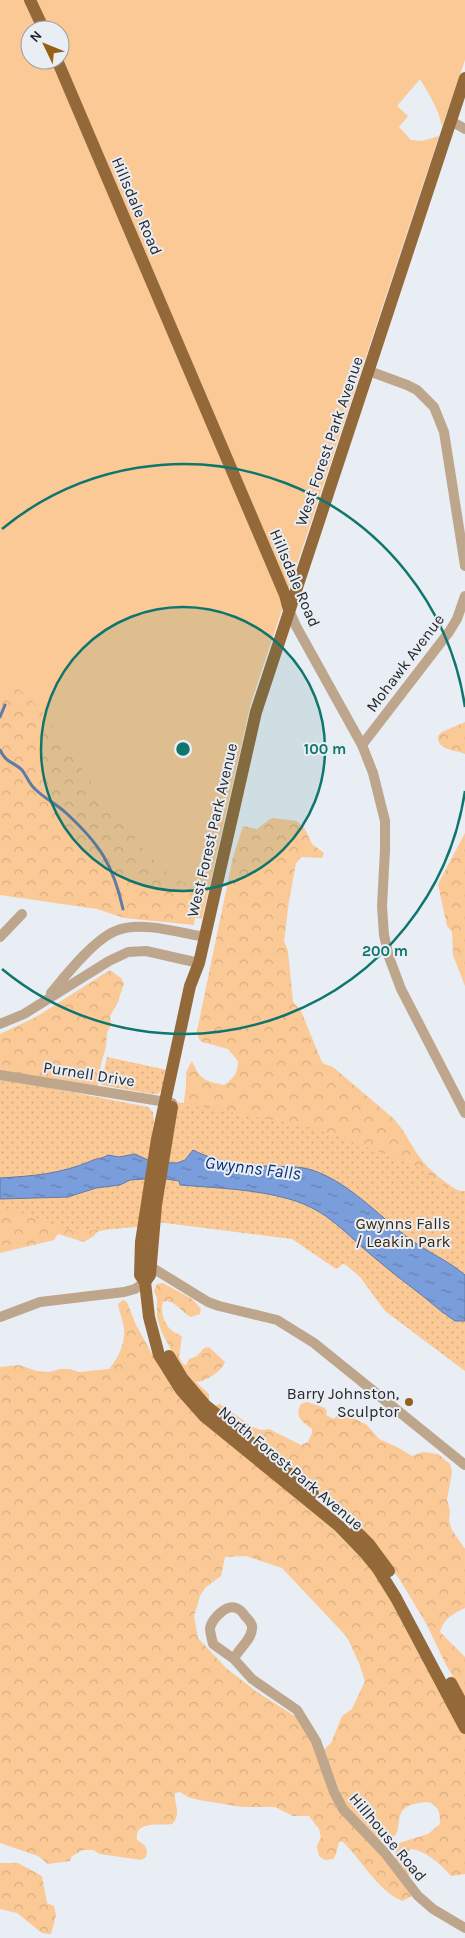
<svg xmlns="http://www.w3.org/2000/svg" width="465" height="1938" font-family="Karla,sans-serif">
	<defs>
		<pattern id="forest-crowns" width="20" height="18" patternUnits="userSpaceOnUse" patternTransform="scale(1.25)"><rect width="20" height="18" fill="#fbc995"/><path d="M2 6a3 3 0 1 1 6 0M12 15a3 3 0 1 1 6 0" fill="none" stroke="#d7ad81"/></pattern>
		<pattern id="park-dots" width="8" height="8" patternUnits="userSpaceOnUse" patternTransform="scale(1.25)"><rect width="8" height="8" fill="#fbc995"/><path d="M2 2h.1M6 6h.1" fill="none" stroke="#d7ad81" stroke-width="1.8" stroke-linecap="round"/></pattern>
		<pattern id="water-ripples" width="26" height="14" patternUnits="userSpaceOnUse" patternTransform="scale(1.25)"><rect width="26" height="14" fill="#7a9ddb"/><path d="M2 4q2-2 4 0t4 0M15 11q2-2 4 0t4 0" fill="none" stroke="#6480b2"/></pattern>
	</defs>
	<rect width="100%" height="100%" fill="#e9edf4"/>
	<path fill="#fbc995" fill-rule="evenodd" d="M0,0H465V60L442,127C439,110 429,94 420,79L397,106L408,116L399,127L411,140L422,141L439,136L251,703L202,919L31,891L0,889ZM30,30H60V60H30Z"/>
	<g fill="url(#forest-crowns)">
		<path d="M0,683C32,681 72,757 90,780C95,787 101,795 107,801C111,805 116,805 120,809L123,822L136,833L134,840L168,873L198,892L194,925L124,918L97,909L0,895Z"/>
		<path d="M465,722V754C455,749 437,751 438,736L442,732Z"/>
		<path d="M273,818L297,821L305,829L312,844L324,853L322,858L302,857L296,863L289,901L284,941L288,951L293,1002L301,1011L321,1060L324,1064L333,1067L394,1119C404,1130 410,1143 418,1155C430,1172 447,1184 465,1195L178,1148L186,1086V1072L192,1061C200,1080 205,1081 224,1085C234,1078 238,1073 238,1061L228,1049L202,1042L199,1039L197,1031L233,857L243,826L257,829L270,819Z"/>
		<path d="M465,833V986L453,955L452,932L447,926L438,884Z"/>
		<path d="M110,970L121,978L124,983L118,1002L110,1016L111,1025L107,1033L106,1047L101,1064L98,1087L0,1071V1034L36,1017Z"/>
		<path d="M0,1200L115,1227L97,1232L94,1236L84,1242L58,1234L54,1240L0,1253Z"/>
		<path d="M163,1283L192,1299L201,1309L200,1314L191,1317C181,1312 177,1302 166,1301L163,1302C160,1312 164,1323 171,1330C175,1333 179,1334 182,1337L179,1357L183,1364L186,1365L189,1359L197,1356L204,1348L209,1347L225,1362C222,1371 205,1382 196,1382L209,1394V1400H207L177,1361L161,1331L157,1317V1298L154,1291L157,1284Z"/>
		<path d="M123,1300L127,1302L136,1325L161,1370L187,1402L214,1429L340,1531L368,1562L392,1598L465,1734V1874L451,1876C443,1866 425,1850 411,1849L404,1855L412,1872L406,1878L394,1861L397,1845L399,1843L428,1834L440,1824C440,1817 440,1810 434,1805C430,1801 425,1802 419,1803C389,1807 405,1830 393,1837C389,1840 382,1840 377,1841L346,1810L333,1784L322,1751L331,1743L342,1716L352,1709L365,1681L359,1663L347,1637L282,1568L246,1556L225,1557L221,1576L205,1588L200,1596L194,1616L198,1638L226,1668L257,1692L301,1720L320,1755L330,1789L338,1804L386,1857L413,1894L412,1896L402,1901C376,1889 362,1860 343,1842L340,1841C336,1847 338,1854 333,1859L325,1860L319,1856L317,1846L321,1837L319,1829L309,1816H293L275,1807H242L199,1800L188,1797L180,1792L175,1793C174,1805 182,1814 172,1824C160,1826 134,1820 137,1840C144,1844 149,1848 146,1857L141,1860L100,1854L93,1850H83L72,1856L70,1861L48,1864L38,1856L0,1843V1367L19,1365L37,1371L49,1372L60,1369H70L79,1372L109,1369C119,1357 125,1345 124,1328C123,1320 119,1312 118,1304Z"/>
		<path d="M307,1402L325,1408L327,1411L326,1415L334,1419L340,1411L367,1425L379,1439L397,1447L412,1456L423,1452L438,1454L450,1464L452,1472L447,1500L450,1511L449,1521L452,1530L465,1549V1608C455,1612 442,1620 440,1632L465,1657V1698L445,1663L427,1625L400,1580L364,1531C361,1518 336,1504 325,1496L214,1406L220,1404L253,1427L261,1430L269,1429L301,1445L308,1442L312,1433V1429C302,1422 294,1416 301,1404Z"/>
		<path d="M0,1863H18L42,1876L47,1903L54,1906L56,1915L51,1934L42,1933L17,1913L0,1909Z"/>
	</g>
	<g fill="url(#park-dots)">
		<path d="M107,1057L167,1070L163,1088L158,1094H152L101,1085Z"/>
		<path d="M0,1078L148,1107L153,1112L154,1121L138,1227C119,1228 84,1233 67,1229C45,1225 24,1208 0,1210Z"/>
		<path d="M177,1102L315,1128L415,1165L449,1190L465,1191V1371L385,1311L360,1277L346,1265L343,1264L336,1269L292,1239L157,1222Z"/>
	</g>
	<path fill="url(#water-ripples)" stroke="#617aa6" d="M193,1150C214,1161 239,1165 263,1166C279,1167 296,1165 312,1170C354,1184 384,1223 420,1246C436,1256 451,1263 465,1275V1321H455L441,1311C420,1293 397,1277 376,1259C346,1235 329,1210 289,1199C254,1189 216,1188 180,1185L179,1181L160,1178L130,1180L120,1185L96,1188L68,1197L0,1199V1178C33,1176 60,1174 91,1161C97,1158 102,1159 108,1155L119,1157L135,1154L152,1162L177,1163L185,1160Z"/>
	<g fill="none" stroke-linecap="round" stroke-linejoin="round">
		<g stroke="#617aa6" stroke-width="3">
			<path d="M0,717L5,705"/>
			<path d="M0,750C6,763 14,762 22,770C27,776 29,784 35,789C44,798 56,804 65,812C99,843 113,864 123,909"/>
		</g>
		<g stroke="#bea68d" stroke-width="10">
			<path d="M451,121L465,129"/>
			<path d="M369,371L407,385L417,390L434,407L444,432L465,566"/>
			<path d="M289,610L296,626L362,745L373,773L385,821V850L382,906L384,935L389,957L401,989L465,1113"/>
			<path d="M362,745L449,632L457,619L465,596"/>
			<path d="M0,937L22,914"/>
			<path d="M51,993C66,975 96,937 118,930C141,921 181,933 205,937"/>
			<path d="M0,1024L24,1014L109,961L128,952L146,951L199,963"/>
			<path d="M0,1075L172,1103"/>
			<path d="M151,1267L208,1302L219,1306L277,1320L314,1343L465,1465"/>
			<path d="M0,1317L40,1302L124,1292L135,1289L145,1282"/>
			<path d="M234,1659C238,1649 251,1641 252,1629C253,1624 249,1620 245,1616C243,1613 240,1609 236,1608C226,1604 212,1619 210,1628C210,1633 212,1639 213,1644L234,1659L252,1679L297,1710L316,1741L334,1792L343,1809L385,1853L418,1896L433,1909L465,1928"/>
		</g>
		<g stroke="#946939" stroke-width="12">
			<path d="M30,0L44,30"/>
			<path d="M57,60L285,595L289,610"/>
			<path d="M465,78L256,712L199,963L190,986L157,1139L141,1242L140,1275L145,1282L149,1317L159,1355L181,1390L204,1416L339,1526L364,1552L378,1569L396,1598L465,1728"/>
			<path d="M145,1282L150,1275L156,1205L172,1107"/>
			<path d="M169,1356L183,1379L205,1405L313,1493"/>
			<path d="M356,1531L369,1544L389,1571"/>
			<path d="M451,1683L465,1709"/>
		</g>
	</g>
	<circle cx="183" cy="749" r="142" fill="#0f766e" fill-opacity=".12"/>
	<g fill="none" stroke="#0f766e" stroke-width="2.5">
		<circle cx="183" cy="749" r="142"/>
		<path d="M465 791A285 285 0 0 1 2 969M2 529A285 285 0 0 1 465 707"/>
	</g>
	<circle fill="#955f16" stroke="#e9edf4" stroke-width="2" cx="409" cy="1402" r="5"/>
	<g text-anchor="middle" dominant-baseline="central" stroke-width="4" stroke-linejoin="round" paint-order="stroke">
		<g font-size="16" fill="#27282b" stroke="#e9edf4">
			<text transform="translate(137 206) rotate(67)">Hillsdale Road</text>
			<text transform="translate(329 441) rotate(-71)">West Forest Park Avenue</text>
			<text transform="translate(295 578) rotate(67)">Hillsdale Road</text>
			<text transform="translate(405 663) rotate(-53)">Mohawk Avenue</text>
			<text transform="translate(212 830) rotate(-77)">West Forest Park Avenue</text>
			<text transform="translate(89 1074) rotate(9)">Purnell Drive</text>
			<text transform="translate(291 1468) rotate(40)">North Forest Park Avenue</text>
			<text transform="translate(388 1837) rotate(50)">Hillhouse Road</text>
		</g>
		<g font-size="16" fill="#3c260b" stroke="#e9edf4">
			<text x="403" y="1223">Gwynns Falls<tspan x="403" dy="18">/ Leakin Park</tspan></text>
		</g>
		<g font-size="16" fill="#27282b" stroke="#e9edf4" text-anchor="end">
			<text x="399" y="1393">Barry Johnston,<tspan x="399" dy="18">Sculptor</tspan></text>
		</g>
		<g font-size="18" font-style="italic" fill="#072f76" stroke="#e9edf4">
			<text transform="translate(253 1168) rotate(7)">Gwynns Falls</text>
		</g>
	</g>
	<circle cx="183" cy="749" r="8" fill="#0f766e" stroke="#e9edf4" stroke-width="2.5"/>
	<g font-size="15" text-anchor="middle" font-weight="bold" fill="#0f766e" stroke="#e9edf4" stroke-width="4" stroke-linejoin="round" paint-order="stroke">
		<text x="325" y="754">100 m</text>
		<text x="385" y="956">200 m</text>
	</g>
	<g transform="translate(45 45) rotate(313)"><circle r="24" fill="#e9edf4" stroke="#9b9ea4"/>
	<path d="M0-4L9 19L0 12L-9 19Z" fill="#955f16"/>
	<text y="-8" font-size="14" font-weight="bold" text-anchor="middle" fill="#27282b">N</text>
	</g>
</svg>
